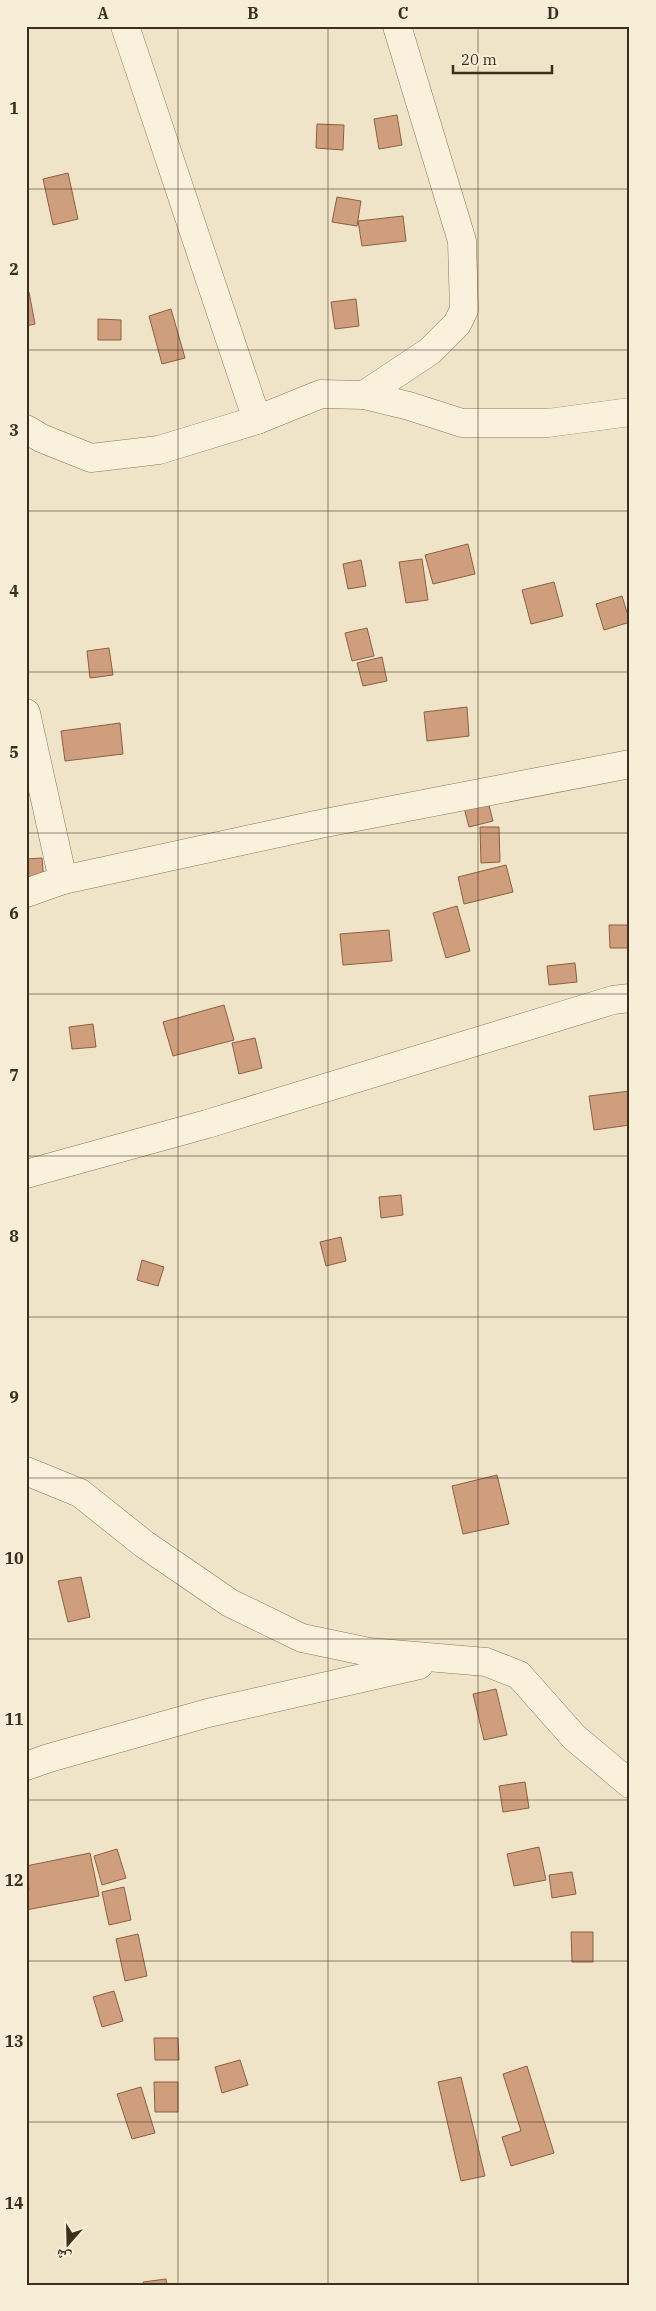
<svg xmlns="http://www.w3.org/2000/svg" width="656" height="2311" font-family="'IBM Plex Serif','Noto Naskh Arabic',serif">
	<rect width="100%" height="100%" fill="#f0e4c8"/>
	<g fill="#cf9f7d" stroke="#8d5f41">
		<path d="M397,115L402,145L379,149L374,119Z"/>
		<path d="M317,124L344,125L343,150L316,148Z"/>
		<path d="M68,173L78,219L53,225L43,179Z"/>
		<path d="M337,197L361,201L357,226L332,222Z"/>
		<path d="M403,216L406,241L362,246L358,221Z"/>
		<path d="M29,292L35,324L26,326V293Z"/>
		<path d="M356,299L359,326L335,329L331,302Z"/>
		<path d="M171,309L185,358L162,364L149,316Z"/>
		<path d="M98,319L121,320V340H98Z"/>
		<path d="M468,544L475,574L433,584L425,555Z"/>
		<path d="M422,559L428,600L406,603L399,562Z"/>
		<path d="M361,560L366,586L348,589L343,564Z"/>
		<path d="M554,582L563,616L531,624L522,590Z"/>
		<path d="M622,596L630,622L604,630L596,604Z"/>
		<path d="M367,628L374,656L352,661L345,633Z"/>
		<path d="M109,648L113,675L90,678L87,651Z"/>
		<path d="M382,657L387,681L363,686L357,663Z"/>
		<path d="M467,707L469,736L427,741L424,712Z"/>
		<path d="M120,723L123,754L65,761L61,731Z"/>
		<path d="M484,786L493,821L469,827L460,792Z"/>
		<path d="M480,827H499L500,862L481,863Z"/>
		<path d="M42,858L44,882L26,884V859Z"/>
		<path d="M506,865L513,892L464,904L458,877Z"/>
		<path d="M457,906L470,951L446,958L433,913Z"/>
		<path d="M609,925H630V948H610Z"/>
		<path d="M389,930L392,961L343,965L340,934Z"/>
		<path d="M575,963L577,982L549,985L547,966Z"/>
		<path d="M224,1005L234,1040L173,1056L163,1022Z"/>
		<path d="M93,1024L96,1047L72,1049L69,1027Z"/>
		<path d="M255,1038L262,1068L239,1074L232,1043Z"/>
		<path d="M630,1091V1125L594,1130L589,1096Z"/>
		<path d="M401,1195L403,1215L381,1218L379,1197Z"/>
		<path d="M341,1237L346,1261L326,1266L320,1242Z"/>
		<path d="M142,1260L164,1267L158,1286L137,1280Z"/>
		<path d="M497,1475L509,1524L463,1534L452,1486Z"/>
		<path d="M81,1577L90,1617L68,1622L58,1581Z"/>
		<path d="M496,1689L507,1735L484,1740L473,1694Z"/>
		<path d="M525,1782L529,1808L503,1812L499,1786Z"/>
		<path d="M539,1847L546,1880L514,1886L507,1854Z"/>
		<path d="M117,1849L126,1878L102,1885L94,1856Z"/>
		<path d="M90,1853L99,1896L26,1910V1890H29L26,1866Z"/>
		<path d="M572,1872L576,1894L552,1898L549,1875Z"/>
		<path d="M124,1887L131,1920L109,1925L102,1892Z"/>
		<path d="M571,1932H593V1962H572Z"/>
		<path d="M138,1934L147,1976L125,1981L116,1939Z"/>
		<path d="M114,1991L123,2021L102,2027L93,1997Z"/>
		<path d="M154,2038H178L179,2060H155Z"/>
		<path d="M240,2060L248,2085L222,2093L215,2067Z"/>
		<path d="M527,2066L554,2153L511,2166L502,2137L521,2131L503,2074Z"/>
		<path d="M461,2077L485,2176L461,2181L438,2082Z"/>
		<path d="M154,2082H178V2112H155Z"/>
		<path d="M141,2087L155,2133L132,2139L117,2094Z"/>
		<path d="M166,2279L167,2285H144L143,2282Z"/>
	</g>
	<g fill="none" stroke-linecap="round" stroke-linejoin="round">
		<g stroke="#8d765c" stroke-width="29">
			<g id="minor">
				<path d="M125,26L257,420"/>
				<path d="M364,395L430,351L457,324L464,310L462,241L397,26"/>
				<path d="M26,429L41,438L91,458L159,450L257,420L321,394L364,395L409,406L462,423H548L630,412"/>
				<path d="M26,713L63,880"/>
				<path d="M26,893L63,880L320,824L630,764"/>
				<path d="M26,1174L207,1124L613,1000L630,998"/>
				<path d="M26,1471L80,1493L144,1544L230,1603L302,1638L369,1652L486,1662L519,1675L574,1737L630,1784"/>
				<path d="M26,1766L49,1758L208,1713L419,1665"/>
			</g>
		</g>
		<use href="#minor" stroke="#faf1dc" stroke-width="28"/>
	</g>
	<path fill="none" stroke="#3d2e20" stroke-width="1" stroke-opacity="0.55" d="M178,26V2285M328,26V2285M478,26V2285M26,189H630M26,350H630M26,511H630M26,672H630M26,833H630M26,994H630M26,1156H630M26,1317H630M26,1478H630M26,1639H630M26,1800H630M26,1961H630M26,2122H630"/>
	<rect width="656" height="2311" fill="none" stroke="#f7eed8" stroke-width="55"/>
	<g transform="translate(68 2244) rotate(200)" stroke="#f7eed8" stroke-width="4" paint-order="stroke">
	<path d="M0-4L9 19L0 12L-9 19Z" fill="#3d2e20"/>
	<text y="-8" font-size="14" font-weight="bold" text-anchor="middle" fill="#3d2e20">ش</text>
	</g>
	<path d="M453 65v8h99v-8" fill="none" stroke="#3d2e20" stroke-width="2.5"/>
	<text x="461" y="65" font-size="15" fill="#3d2e20" stroke="#f7eed8" stroke-width="4" paint-order="stroke">20 m</text>
	<rect x="28" y="28" width="600" height="2256" fill="none" stroke="#3d2e20" stroke-width="2"/>
	<g font-size="16" text-anchor="middle" font-weight="bold" fill="#3d2e20">
		<text x="103" y="19">A</text>
		<text x="253" y="19">B</text>
		<text x="403" y="19">C</text>
		<text x="553" y="19">D</text>
		<text x="14" y="114">1</text>
		<text x="14" y="275">2</text>
		<text x="14" y="436">3</text>
		<text x="14" y="597">4</text>
		<text x="14" y="758">5</text>
		<text x="14" y="919">6</text>
		<text x="14" y="1081">7</text>
		<text x="14" y="1242">8</text>
		<text x="14" y="1403">9</text>
		<text x="14" y="1564">10</text>
		<text x="14" y="1725">11</text>
		<text x="14" y="1886">12</text>
		<text x="14" y="2047">13</text>
		<text x="14" y="2209">14</text>
	</g>
</svg>
